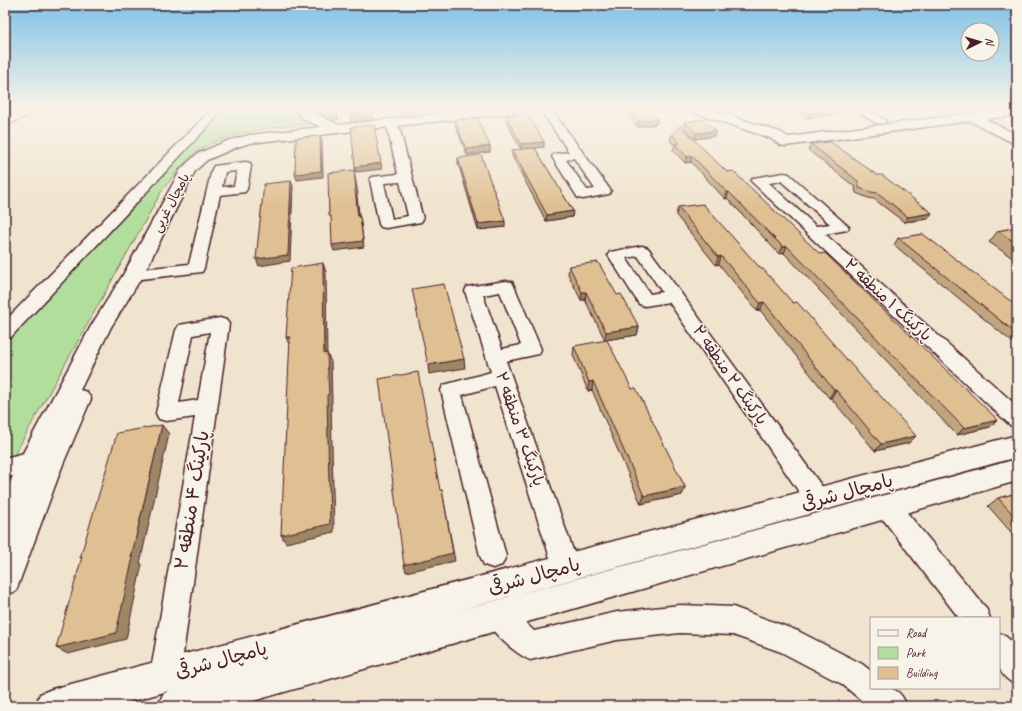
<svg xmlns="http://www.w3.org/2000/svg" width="1022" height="711" font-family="Caveat,'Playpen Sans Arabic',sans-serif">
	<rect width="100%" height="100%" fill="#f0e4ce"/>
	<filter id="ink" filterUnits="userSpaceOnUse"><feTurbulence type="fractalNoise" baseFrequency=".025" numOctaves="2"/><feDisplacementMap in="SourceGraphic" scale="8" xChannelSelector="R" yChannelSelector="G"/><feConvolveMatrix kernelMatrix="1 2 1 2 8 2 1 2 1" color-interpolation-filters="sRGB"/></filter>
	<g filter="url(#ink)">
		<path fill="#b1de9c" stroke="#7e7e64" d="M215,109H294L296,112L316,123C278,127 238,129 204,147C187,156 175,175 163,189L12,459L5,460V327Z"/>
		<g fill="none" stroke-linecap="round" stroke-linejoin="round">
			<g stroke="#4a1f2b" stroke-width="3">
				<g id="street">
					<path d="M212,109H224L11,337L5,338V321Z"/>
					<path d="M434,109H444L449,117L447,119H439Z"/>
					<path d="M452,109H462L466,115L464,117H456Z"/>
					<path d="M540,109H551L611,191L609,194L583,199L578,198L552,157L554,154L569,152ZM574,158L595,189L587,190L566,160Z"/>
					<path d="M854,109H868L886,121L884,123H876Z"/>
					<path d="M392,120L396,121L398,123L423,219L421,222L386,228L381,227L379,224L370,180L372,177L398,174L386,123L388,121ZM400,182L408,216L392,219L384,183Z"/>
					<path d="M245,162L250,163L251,166L247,189L245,192L220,195L204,268L202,272L133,280L127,279L125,275L127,271L133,270L189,264L212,169L214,166ZM237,171L234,186L222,187L225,172Z"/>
					<path d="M784,173L789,174L849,227L847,230L825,234L1017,406V428L1010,425L751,181L753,178ZM781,181L830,224L816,226L769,183Z"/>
					<path d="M642,246L648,248L826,492L830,500L826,508L818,511L810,508L669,302L645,306L639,304L608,255L610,252ZM638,256L662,292L650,294L626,258Z"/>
					<path d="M506,281L512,282L514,286L541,349L539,354L506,361L579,567L575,576L566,580L557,576L553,567L495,386L462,395L506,556L502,565L493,568L484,565L480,556L441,390L444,385L491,372L465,291L467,287ZM500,292L521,345L502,349L483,295Z"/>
					<path d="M220,318L226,320L229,324L180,676L175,686L165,691L155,686L150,676L195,417L166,421L159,419L156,413L176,330L179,325ZM210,332L198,400L179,403L193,335Z"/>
					<path d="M32,451L40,454L43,461L40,468L5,478V458Z"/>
					<path d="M887,495L895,498L986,608L990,618H959L879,514L875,506L879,498Z"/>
					<path d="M497,601L507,605L534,631L617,612L680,605L733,607L798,631L862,664L871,671V688C891,688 899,686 907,706H868L842,684L781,652L733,635L680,633L617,640L530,660C514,653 490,631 483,615L487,605Z"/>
					<path d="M999,633C1022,643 1017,661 1017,685C992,674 999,656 999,633Z"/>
				</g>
			</g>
			<g stroke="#4a1f2b" stroke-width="3">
				<g id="secondary">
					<path d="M294,109H308L314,113L339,125L478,109H516L515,112L510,113L250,143L237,147L207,160L195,171L143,275L111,327L80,390L87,392L91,399L63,464L16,591L5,595V494L23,453L91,326L123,275L181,169L197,154L227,141L249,135L321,127L304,119Z"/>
					<path d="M692,109H710L780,132L788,137L1004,109H1017V115L986,119L1017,135V145L970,121L785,146L780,145L770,138L693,112Z"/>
					<path d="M1017,435V457L450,613L1017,459V481L236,706H158L163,694L168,691L115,706H35L40,694L52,689Z"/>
				</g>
			</g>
			<g stroke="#4a1f2b" stroke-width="3">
				<path id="highway" d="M21,109H36L35,112L5,126V117Z"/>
			</g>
			<use href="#street" fill="#f7f3e8" fill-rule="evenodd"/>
			<use href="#secondary" fill="#f7f3e8" fill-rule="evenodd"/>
			<use href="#highway" fill="#fdde96" fill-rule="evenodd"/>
		</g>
		<g fill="#c0a57e" stroke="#4a1f2b">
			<path d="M310,109H337L338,120H333L321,115L320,110L313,111Z"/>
			<path d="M622,109H648L658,119L656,124L638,127Z"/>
			<path d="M793,109H840L838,114L807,118Z"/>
			<path d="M506,116L544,142V147L535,148L573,211L572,217L546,221L512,156V150H521L506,121Z"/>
			<path d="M455,120L490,146V152L467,155L455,125Z"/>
			<path d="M685,122L716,131L714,136L695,139L683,127Z"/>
			<path d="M672,134L727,172L990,427L957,435L784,253L779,254L727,198L725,199L691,162L685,163L673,150L675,145L670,141Z"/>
			<path d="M811,144L928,219L904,222L874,199L868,198L856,193L855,187L808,150Z"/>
			<path d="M458,158L505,227L478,230L458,163Z"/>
			<path d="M678,207L909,443L875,451L831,398H829L760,310L757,311L719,264L716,265L676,215Z"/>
			<path d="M1017,214V220L1014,218Z"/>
			<path d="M1017,227V261L989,242L998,231Z"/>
			<path d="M898,238L1017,306V346L894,245Z"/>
			<path d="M569,266L617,295L639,327L637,335L605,340L585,300H581L568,274Z"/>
			<path d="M574,346L632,389L685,487L682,495L641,504L592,390L588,391L573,355Z"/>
			<path d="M1017,493V539L988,506L998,498Z"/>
		</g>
		<g fill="#9c8666" stroke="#4a1f2b">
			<path d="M313,109H320V110L313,111Z"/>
			<path d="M330,109H337L338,120H333Z"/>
			<path d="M348,109H371L373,120L351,122Z"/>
			<path d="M400,109H415V113L401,114Z"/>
			<path d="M840,109L838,114L807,118L809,113Z"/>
			<path d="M658,119L656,124L638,127L639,121Z"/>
			<path d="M716,131L714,136L695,139L696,133Z"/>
			<path d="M320,136L322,141L323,177L297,180L295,174Z"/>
			<path d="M544,142V147L521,150V144Z"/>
			<path d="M490,146V152L467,155L466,149Z"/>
			<path d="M692,156L691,162L685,163L687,157Z"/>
			<path d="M381,163L382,169L356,172L355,167Z"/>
			<path d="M354,170L358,194L357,195L360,223L358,217L355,189Z"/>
			<path d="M291,181L293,186L290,261L259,266L256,259Z"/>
			<path d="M727,192H729L727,198L725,199Z"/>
			<path d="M573,211L572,217L546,221L547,215Z"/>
			<path d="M932,213L928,219L904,222L908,217Z"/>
			<path d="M360,217L361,223L364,247L334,251L332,245Z"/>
			<path d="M505,221V227L478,230V224Z"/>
			<path d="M787,246L784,253L779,254L783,247Z"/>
			<path d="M721,256L719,264L716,265L718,257Z"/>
			<path d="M323,263L326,272L327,363L324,354Z"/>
			<path d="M582,292H586L585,300H581Z"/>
			<path d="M764,302L760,310L757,311L760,303Z"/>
			<path d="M639,327L637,335L605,340L606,332Z"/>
			<path d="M286,337H290V347Z"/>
			<path d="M327,353L331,362L332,403L331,404L334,532L286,543L281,535Z"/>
			<path d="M464,359L465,368L429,374L428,365Z"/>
			<path d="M593,381L592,390L588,391L589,382Z"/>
			<path d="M834,390H836L831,398H829Z"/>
			<path d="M998,420L990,427L957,435L964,428Z"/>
			<path d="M162,425L169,434L140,563L142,564L126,639L68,654L56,648L131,558Z"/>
			<path d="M916,436L909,443L875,451L881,444Z"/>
			<path d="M685,487L682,495L641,504L644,496Z"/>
			<path d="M442,490L455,561L406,572L404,565Z"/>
		</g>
		<g fill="#dfc092" stroke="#4a1f2b">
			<path d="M628,109H648L658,119L639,121Z"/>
			<path d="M803,109H839L809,113Z"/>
			<path d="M527,113L544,142L521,144L506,116Z"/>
			<path d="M477,118L490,146L466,149L455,120Z"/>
			<path d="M703,119L716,131L696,133L685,122Z"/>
			<path d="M374,125L381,163L355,167L351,127Z"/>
			<path d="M680,126L727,172L733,171L820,254L825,253L998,420L964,428L787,246L783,247L729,192H727L692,156L687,157L675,144L680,143L672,134Z"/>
			<path d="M320,136L321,171L295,174L296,138Z"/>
			<path d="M831,142L877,175H882L932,213L908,217L878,193L871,192L859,188L858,181L811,144Z"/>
			<path d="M535,148L573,211L547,215L512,150Z"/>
			<path d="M481,155L505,221L478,224L458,158Z"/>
			<path d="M354,170L356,189H355L358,217H360L363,241L332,245L331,216H329L328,173Z"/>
			<path d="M291,181L288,255L256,259L264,184Z"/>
			<path d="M703,204L761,269H763L793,303L797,302L874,391H876L916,436L881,444L836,390H834L764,302L760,303L721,256L718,257L678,207Z"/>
			<path d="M1017,227V244L998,231Z"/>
			<path d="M923,234L1017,306V334L898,238Z"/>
			<path d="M598,262L617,295L621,294L639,327L606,332L586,292H582L569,266Z"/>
			<path d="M323,263L324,354L327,353L329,394L327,395L330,524L281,535L290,337H286L291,268Z"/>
			<path d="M444,284L464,359L428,365L412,289Z"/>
			<path d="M607,340L632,389L636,388L685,487L644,496L593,381L589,382L574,346Z"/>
			<path d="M418,372L440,490H442L453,553L404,565L379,379Z"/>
			<path d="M162,425L131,558L133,557L116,633L56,648L82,557L80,558L117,433Z"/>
			<path d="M1017,493V519L998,498Z"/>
			<path d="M541,703V706H532Z"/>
		</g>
	</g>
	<linearGradient id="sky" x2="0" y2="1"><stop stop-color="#81c2e6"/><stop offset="0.52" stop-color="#f8f3e9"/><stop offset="1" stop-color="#f8f3e9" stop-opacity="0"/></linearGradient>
	<rect width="1022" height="208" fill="url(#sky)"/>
	<g text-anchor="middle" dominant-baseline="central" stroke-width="3" stroke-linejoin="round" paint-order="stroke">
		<g font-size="13" fill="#4a1f2b" stroke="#f7f3e8">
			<text transform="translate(171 203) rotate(-62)">پامچال غربی</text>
		</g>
		<g font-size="16" fill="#4a1f2b" stroke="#f7f3e8">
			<text transform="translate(888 300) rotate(43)">پارکینگ ۱ منطقه ۲</text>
			<text transform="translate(730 375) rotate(55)">پارکینگ ۲ منطقه ۲</text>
			<text transform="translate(520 429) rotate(71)">پارکینگ ۳ منطقه ۲</text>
		</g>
		<g font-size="19" fill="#4a1f2b" stroke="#f7f3e8">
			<text transform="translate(847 492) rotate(-15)">پامچال شرقی</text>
			<text transform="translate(192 500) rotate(-81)">پارکینگ ۴ منطقه ۲</text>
			<text transform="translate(534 576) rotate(-15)">پامچال شرقی</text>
			<text transform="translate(221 660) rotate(-15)">پامچال شرقی</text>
		</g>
	</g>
	<rect width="1022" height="711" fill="none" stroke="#f7f3e8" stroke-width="20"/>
	<rect x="10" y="10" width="1002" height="691" fill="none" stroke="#4a1f2b" stroke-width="1.5" filter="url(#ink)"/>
	<rect x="870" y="617" width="130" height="72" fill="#f7f3e8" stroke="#b29e9c"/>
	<rect x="878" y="630" width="20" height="6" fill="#f7f3e8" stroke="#b29e9c"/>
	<text x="906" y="637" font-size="12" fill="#4a1f2b">Road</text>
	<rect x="878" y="647" width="20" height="12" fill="#b1de9c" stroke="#b29e9c"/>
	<text x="906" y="657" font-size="12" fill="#4a1f2b">Park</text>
	<rect x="878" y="667" width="20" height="12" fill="#dfc092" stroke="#b29e9c"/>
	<text x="906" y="677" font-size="12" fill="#4a1f2b">Building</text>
	<g transform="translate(980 42) rotate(85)"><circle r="19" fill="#f7f3e8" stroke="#b29e9c"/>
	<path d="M0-3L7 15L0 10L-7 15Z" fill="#4a1f2b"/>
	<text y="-6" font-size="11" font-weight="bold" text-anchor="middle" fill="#4a1f2b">N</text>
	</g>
</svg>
